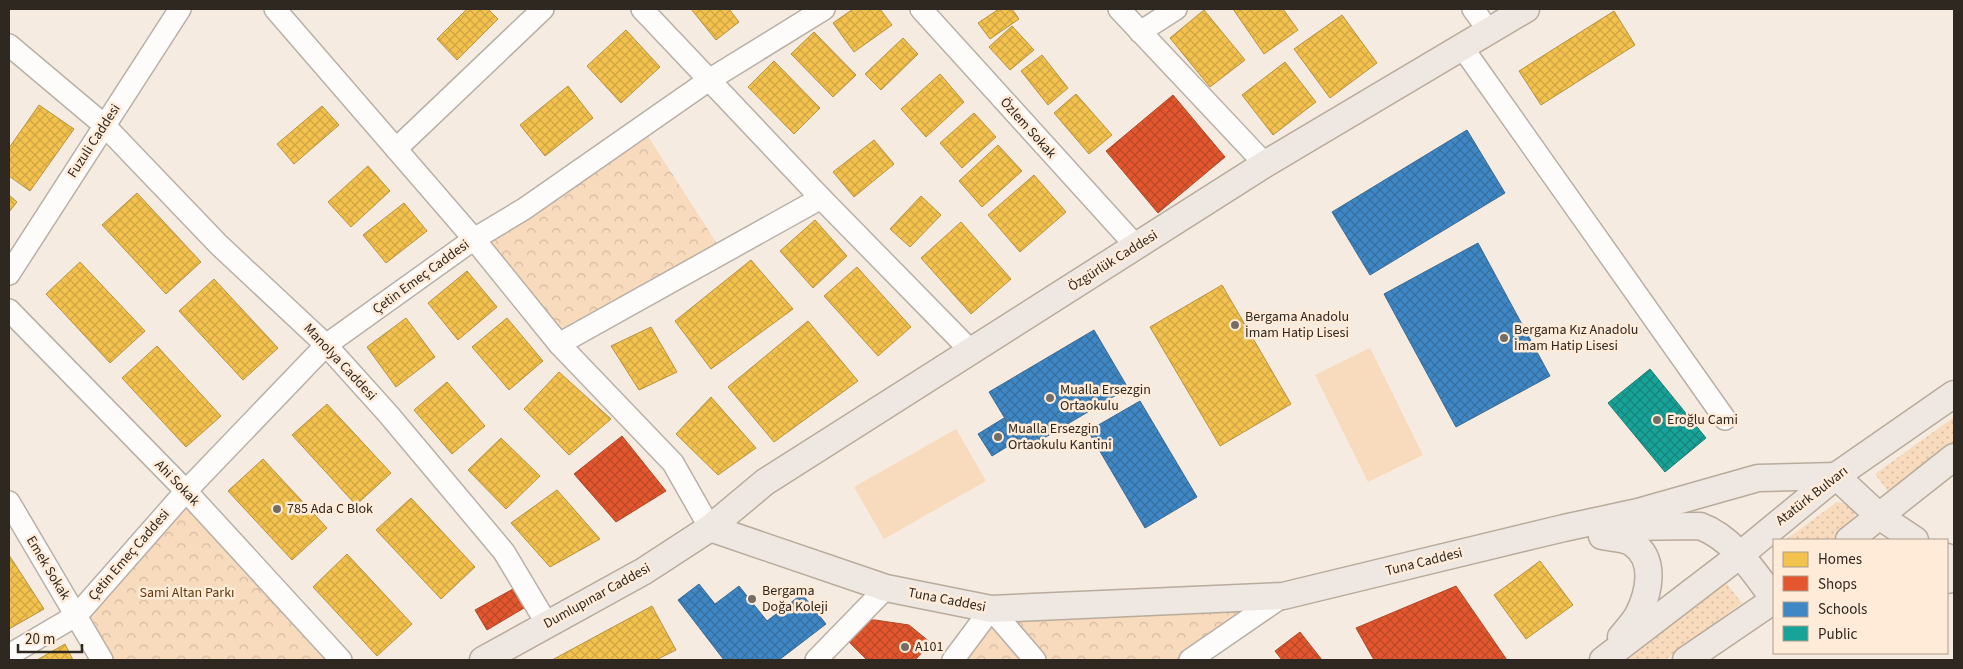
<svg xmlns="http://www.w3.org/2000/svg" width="1963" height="669" font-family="'Source Sans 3',sans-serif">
	<defs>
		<pattern id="grass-dots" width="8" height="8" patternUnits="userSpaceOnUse" patternTransform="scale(1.25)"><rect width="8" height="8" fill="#f8dabd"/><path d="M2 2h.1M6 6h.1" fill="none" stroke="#d5bba2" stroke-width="1.8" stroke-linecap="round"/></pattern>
		<pattern id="park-crowns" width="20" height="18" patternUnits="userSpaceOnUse" patternTransform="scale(1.25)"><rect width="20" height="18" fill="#f8dabd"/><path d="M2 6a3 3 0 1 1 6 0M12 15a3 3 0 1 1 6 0" fill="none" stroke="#d5bba2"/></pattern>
		<pattern id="homes-cross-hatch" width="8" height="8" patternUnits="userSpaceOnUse" patternTransform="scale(1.25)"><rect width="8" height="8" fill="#f2c14e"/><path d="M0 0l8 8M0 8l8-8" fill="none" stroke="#d0a644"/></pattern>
		<pattern id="shops-cross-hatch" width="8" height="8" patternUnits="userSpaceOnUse" patternTransform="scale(1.25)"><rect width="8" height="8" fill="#e4572e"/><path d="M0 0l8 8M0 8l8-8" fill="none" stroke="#b94827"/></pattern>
		<pattern id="schools-cross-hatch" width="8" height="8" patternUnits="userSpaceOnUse" patternTransform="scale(1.25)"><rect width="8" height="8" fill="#3f88c5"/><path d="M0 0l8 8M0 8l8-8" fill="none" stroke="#356fa0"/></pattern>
		<pattern id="public-cross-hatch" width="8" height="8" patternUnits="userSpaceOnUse" patternTransform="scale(1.25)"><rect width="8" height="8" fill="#17a398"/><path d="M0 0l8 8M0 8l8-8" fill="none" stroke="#15857c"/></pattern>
	</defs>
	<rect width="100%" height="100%" fill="#f6ebe0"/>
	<g fill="url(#grass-dots)">
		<path d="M1954,417V445L1890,494L1875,474Z"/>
		<path d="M1837,502L1847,504L1855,514L1852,527L1833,540H1785Z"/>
		<path d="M1726,583L1742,603L1665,660H1627Z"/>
	</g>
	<g fill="url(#park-crowns)">
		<path d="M642,127L723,253L559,344L474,239Z"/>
		<path d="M186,491L341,660H102L77,615Z"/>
		<path d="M1283,596L1190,660H953L991,609Z"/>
	</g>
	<g fill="#f8dabd">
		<path d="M1370,348L1423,455L1368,482L1315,375Z"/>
		<path d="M956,429L986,481L884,539L854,487Z"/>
	</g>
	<g fill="url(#homes-cross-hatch)" stroke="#b89340">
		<path d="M467,9H488L498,19L457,60L437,39Z"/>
		<path d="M691,9H729L739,22L716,40Z"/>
		<path d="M853,9H880L892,25L854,52L833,23Z"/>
		<path d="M999,9H1012L1019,19L990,39L978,23Z"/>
		<path d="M1233,9H1283L1298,30L1264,54Z"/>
		<path d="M1204,10L1245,60L1210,87L1170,38Z"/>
		<path d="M1614,11L1635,45L1541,105L1519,71Z"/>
		<path d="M1342,15L1377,63L1330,98L1294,49Z"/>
		<path d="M1012,26L1034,50L1010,70L989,47Z"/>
		<path d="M626,30L660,67L621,103L587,66Z"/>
		<path d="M814,32L856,75L833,97L791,54Z"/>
		<path d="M903,38L918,54L881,90L865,74Z"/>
		<path d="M1042,55L1068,88L1048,105L1021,71Z"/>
		<path d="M774,61L820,108L794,134L748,87Z"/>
		<path d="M1285,62L1316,102L1273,135L1242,95Z"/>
		<path d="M940,74L964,102L926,137L901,109Z"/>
		<path d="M568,86L593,118L545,156L520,125Z"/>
		<path d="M1076,94L1112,135L1089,154L1054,113Z"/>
		<path d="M39,105L74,129L30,191L9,176V148Z"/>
		<path d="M322,106L339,125L294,164L277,144Z"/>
		<path d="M974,113L996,137L962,168L940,143Z"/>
		<path d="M874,140L894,164L854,197L833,172Z"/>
		<path d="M998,145L1022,171L982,207L959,181Z"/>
		<path d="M368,166L390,191L351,227L328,202Z"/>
		<path d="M1034,175L1066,212L1020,252L988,215Z"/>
		<path d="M137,193L201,262L166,294L102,225Z"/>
		<path d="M9,195L17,202L9,212Z"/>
		<path d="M921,196L941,215L910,247L890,229Z"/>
		<path d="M404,203L427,231L386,263L363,235Z"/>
		<path d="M815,220L847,256L813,288L780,251Z"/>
		<path d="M961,222L1011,279L971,314L921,258Z"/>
		<path d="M751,260L793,309L711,369L675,321Z"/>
		<path d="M80,262L145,331L110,363L46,294Z"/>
		<path d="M857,267L911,327L878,356L824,296Z"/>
		<path d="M467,271L497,307L458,340L428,303Z"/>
		<path d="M214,279L278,348L243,380L179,311Z"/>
		<path d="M1222,285L1291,404L1220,446L1150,327Z"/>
		<path d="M406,318L435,357L396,387L367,347Z"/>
		<path d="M507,318L543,361L509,390L472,347Z"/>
		<path d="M808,321L858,381L774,442L728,387Z"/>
		<path d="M651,327L677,372L639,390L611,346Z"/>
		<path d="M157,346L221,416L186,447L122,378Z"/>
		<path d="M559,372L611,419L569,455L524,409Z"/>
		<path d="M447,382L485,426L452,454L414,410Z"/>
		<path d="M711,397L756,448L718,475L676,434Z"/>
		<path d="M327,404L391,473L356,505L292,435Z"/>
		<path d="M501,438L540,476L506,509L468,470Z"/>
		<path d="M263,459L327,528L292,560L228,491Z"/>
		<path d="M557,490L600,539L550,567L511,523Z"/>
		<path d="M411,498L475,567L441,599L376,530Z"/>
		<path d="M347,554L412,624L377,656L313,587Z"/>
		<path d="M9,555L44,609L9,629Z"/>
		<path d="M1540,561L1573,605L1526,639L1494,595Z"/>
		<path d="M652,606L676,650L656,660H552Z"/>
		<path d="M65,644L73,660H37Z"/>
	</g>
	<g fill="url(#shops-cross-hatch)" stroke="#ae492a">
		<path d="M1173,95L1225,157L1158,213L1106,151Z"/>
		<path d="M622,436L666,491L616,522L574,474Z"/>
		<path d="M1456,586L1507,660H1374L1356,628Z"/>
		<path d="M513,589L524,608L487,630L475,610Z"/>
		<path d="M863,620H875L909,625L931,643L915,660H867L847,640Z"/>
		<path d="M1300,632L1322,660H1282L1275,651Z"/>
	</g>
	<g fill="url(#schools-cross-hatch)" stroke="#3a6b94">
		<path d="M1467,130L1505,193L1370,275L1332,212Z"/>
		<path d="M1478,243L1550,376L1456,427L1384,294Z"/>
		<path d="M1094,330L1128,388L1024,450L989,392Z"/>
		<path d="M1140,401L1197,497L1145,528L1088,431Z"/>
		<path d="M1004,418L1018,440L992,456L978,434Z"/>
		<path d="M699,584L715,604L739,586L767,621L802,594L826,624L779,660H724L678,600Z"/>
	</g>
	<path fill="url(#public-cross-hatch)" stroke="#1e7e74" d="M1650,369L1706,438L1665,472L1608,403Z"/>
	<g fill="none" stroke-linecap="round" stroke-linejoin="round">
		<g stroke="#b8b0a7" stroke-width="24">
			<g id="minor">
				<path d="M275,9L474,239L559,344L673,463L710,528"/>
				<path d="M642,9L821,198L971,351"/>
				<path d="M921,9L1136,246"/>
				<path d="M1119,9L1265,164"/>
				<path d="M1473,9L1489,31"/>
				<path d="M1140,32L1176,9"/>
				<path d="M9,45L104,125L219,245L326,345L389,415L504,552L547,624"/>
				<path d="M1462,47L1725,419"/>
				<path d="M396,149L543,9"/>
				<path d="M9,274L180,9"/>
				<path d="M9,310L186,491L341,660"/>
				<path d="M559,344L821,198"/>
				<path d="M9,502L102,660"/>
				<path d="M9,655L77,615L186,491L326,345L474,239L524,209L709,80L824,9"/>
				<path d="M816,660L886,588"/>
				<path d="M953,660L991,609L1035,660"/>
				<path d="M1190,660L1283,596"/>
			</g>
		</g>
		<g stroke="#b8ab9c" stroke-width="29">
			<g id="major">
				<path d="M1836,476L1879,516L1915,540"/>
				<path d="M1620,527L1700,526C1733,538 1754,572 1774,599"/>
				<path d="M710,528L886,588L991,609L1283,596L1564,528L1638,512L1758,478L1836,476"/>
				<path d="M1602,536C1610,538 1625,538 1632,543C1657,559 1649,593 1638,615C1634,622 1627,630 1621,637"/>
				<path d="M1849,540L1954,457"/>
				<path d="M1947,557L1954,560"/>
				<path d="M1947,580L1954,579"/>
				<path d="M483,660L644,571L710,528L765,482L1265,164L1526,9"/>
				<path d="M1603,660L1740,555L1836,476L1954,394"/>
				<path d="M1686,660L1774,600"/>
			</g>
		</g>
		<use href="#minor" stroke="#fefcfa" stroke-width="21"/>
		<use href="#major" stroke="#efe8e2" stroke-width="26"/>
	</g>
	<g fill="#756c64" stroke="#ffebd7" stroke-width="2">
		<circle cx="1235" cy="325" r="5"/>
		<circle cx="1504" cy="338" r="5"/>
		<circle cx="1050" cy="398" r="5"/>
		<circle cx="1657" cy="420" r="5"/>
		<circle cx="998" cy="437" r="5"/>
		<circle cx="277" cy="509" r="5"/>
		<circle cx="752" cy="599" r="5"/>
		<circle cx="905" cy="647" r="5"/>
	</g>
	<g text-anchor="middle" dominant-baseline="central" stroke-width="5" stroke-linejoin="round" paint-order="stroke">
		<g font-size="14" fill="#2f2821" stroke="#ffebd7">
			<text transform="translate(1028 128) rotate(48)">Özlem Sokak</text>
			<text transform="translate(94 141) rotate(-57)">Fuzuli Caddesi</text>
			<text transform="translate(1113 261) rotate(-32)">Özgürlük Caddesi</text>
			<text transform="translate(421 277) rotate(-36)">Çetin Emeç Caddesi</text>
			<text transform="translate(340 362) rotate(47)">Manolya Caddesi</text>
			<text transform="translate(177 483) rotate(46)">Ahi Sokak</text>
			<text transform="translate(1812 496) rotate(-38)">Atatürk Bulvarı</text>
			<text transform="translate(129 555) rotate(-49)">Çetin Emeç Caddesi</text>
			<text transform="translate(1424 562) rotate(-14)">Tuna Caddesi</text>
			<text transform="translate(48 568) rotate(59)">Emek Sokak</text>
			<text transform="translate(597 596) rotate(-29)">Dumlupınar Caddesi</text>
			<text transform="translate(947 600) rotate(11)">Tuna Caddesi</text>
		</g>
		<g font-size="14" fill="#2f2821" stroke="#ffebd7" text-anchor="start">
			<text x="1245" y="317">Bergama Anadolu<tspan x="1245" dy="16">İmam Hatip Lisesi</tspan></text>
			<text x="1514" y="330">Bergama Kız Anadolu<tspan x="1514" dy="16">İmam Hatip Lisesi</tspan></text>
			<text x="1060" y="390">Mualla Ersezgin<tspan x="1060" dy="16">Ortaokulu</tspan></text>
			<text x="1667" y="420">Eroğlu Cami</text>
			<text x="1008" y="429">Mualla Ersezgin<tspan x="1008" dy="16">Ortaokulu Kantini</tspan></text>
			<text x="287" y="509">785 Ada C Blok</text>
			<text x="762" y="591">Bergama<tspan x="762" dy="16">Doğa Koleji</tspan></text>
			<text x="915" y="647">A101</text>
		</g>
		<g font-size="14" fill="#623d10" stroke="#ffebd7">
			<text x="187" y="593">Sami Altan Parkı</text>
		</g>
	</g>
	<rect width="1963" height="669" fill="none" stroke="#2f2821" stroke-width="20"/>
	<rect x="1773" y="539" width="175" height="115" fill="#ffebd7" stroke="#ac9d8e"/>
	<rect x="1783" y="552" width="25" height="15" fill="#f2c14e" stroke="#ac9d8e"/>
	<text x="1818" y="564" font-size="15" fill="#2f2821">Homes</text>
	<rect x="1783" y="576" width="25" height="15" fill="#e4572e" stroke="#ac9d8e"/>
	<text x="1818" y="589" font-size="15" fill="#2f2821">Shops</text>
	<rect x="1783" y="602" width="25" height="15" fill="#3f88c5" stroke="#ac9d8e"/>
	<text x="1818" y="614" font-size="15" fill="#2f2821">Schools</text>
	<rect x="1783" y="626" width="25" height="15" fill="#17a398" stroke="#ac9d8e"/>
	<text x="1818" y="639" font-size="15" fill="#2f2821">Public</text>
	<path d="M18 644v8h64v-8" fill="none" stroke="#2f2821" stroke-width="2.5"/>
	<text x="25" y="644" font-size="15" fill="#2f2821" stroke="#ffebd7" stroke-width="4" paint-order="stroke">20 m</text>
</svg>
